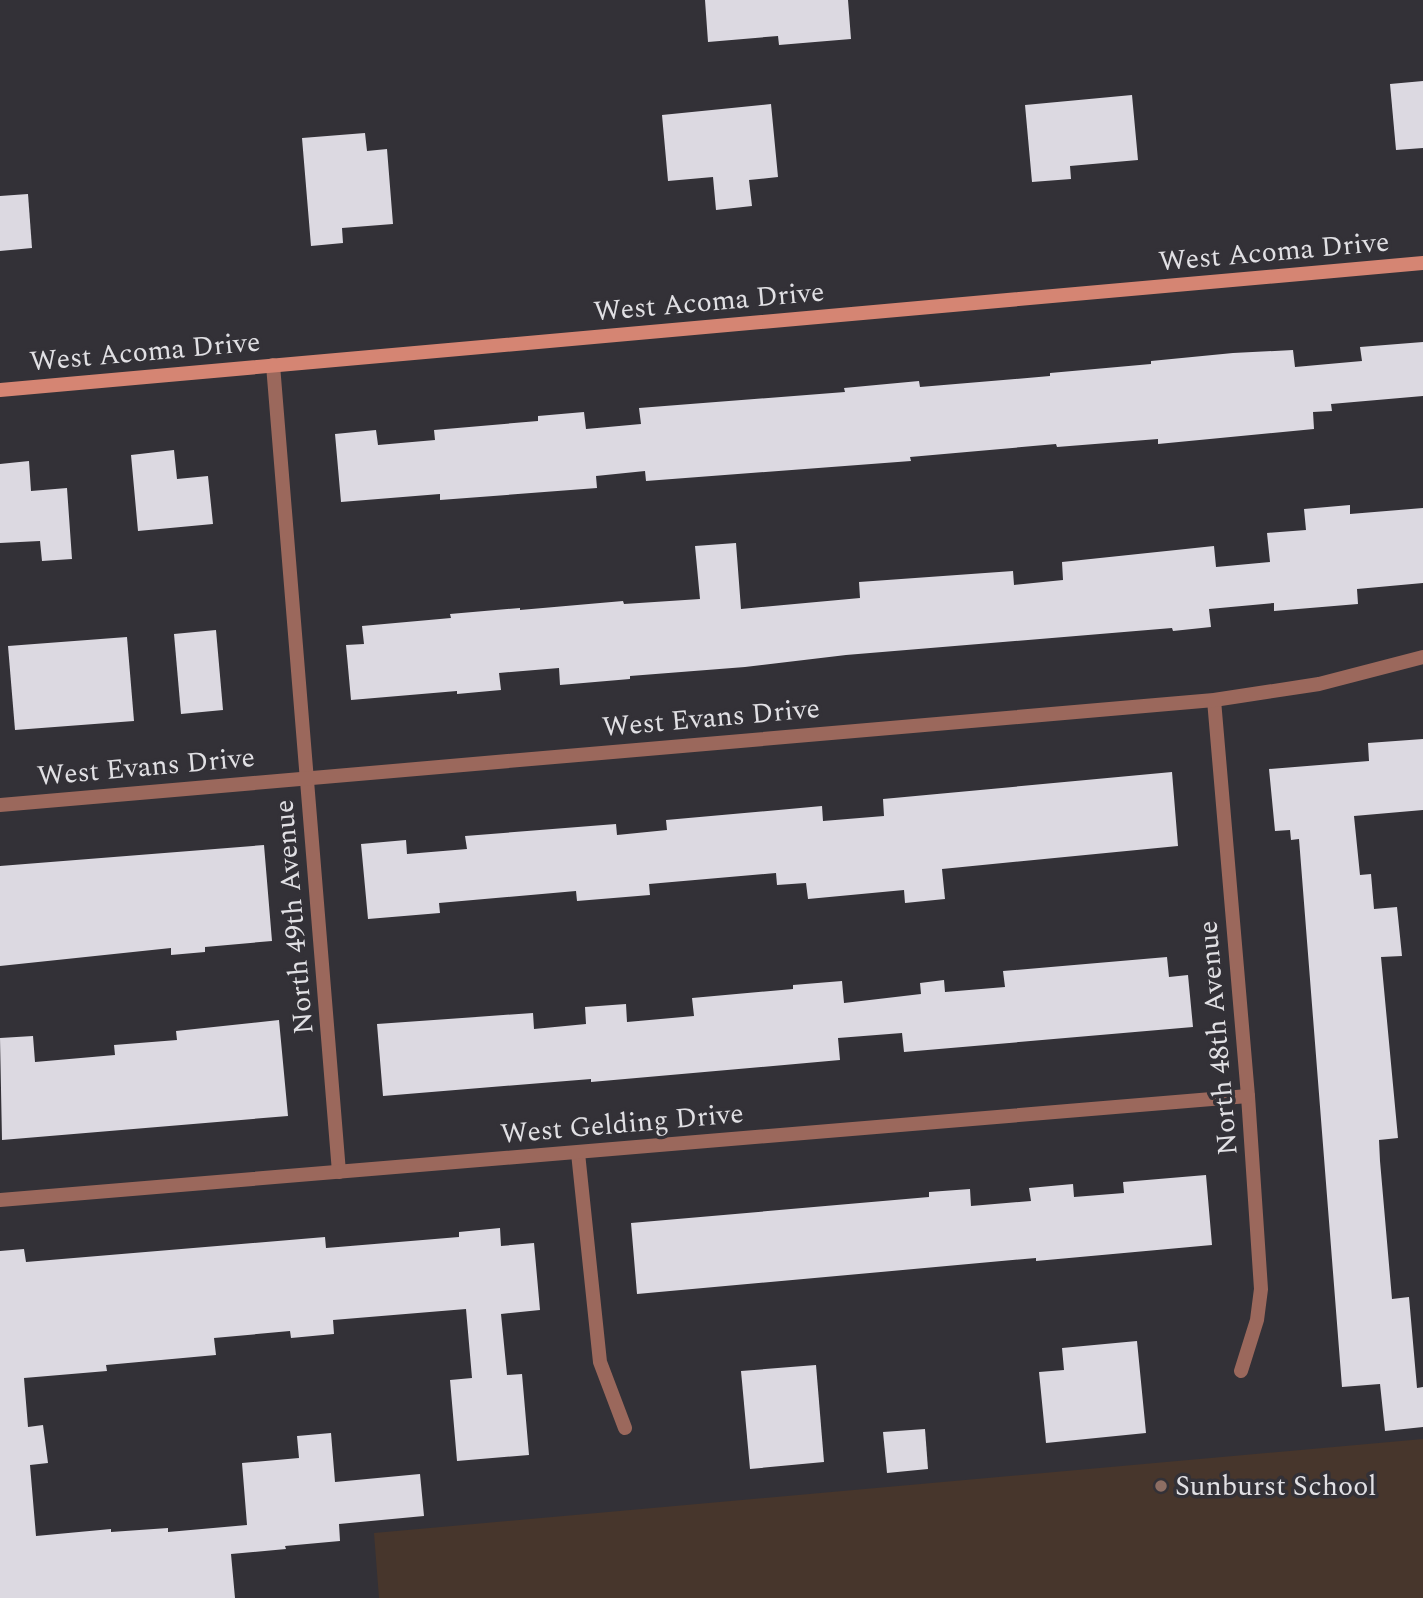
<svg xmlns="http://www.w3.org/2000/svg" width="1423" height="1598" font-family="Spectral,serif">
	<rect width="100%" height="100%" fill="#333137"/>
	<path fill="#47362c" d="M1423,1439V1598H379L374,1533Z"/>
	<g fill="#dcd9e1">
		<path d="M705,0H848L851,39L779,45L778,36L708,42Z"/>
		<path d="M1423,81V148L1396,150L1390,84Z"/>
		<path d="M1132,95L1138,160L1070,166L1071,179L1032,182L1025,105Z"/>
		<path d="M771,104L778,177L749,180L752,206L716,210L713,177L668,181L662,115Z"/>
		<path d="M365,133L367,151L387,149L393,224L342,228L343,243L311,246L302,138Z"/>
		<path d="M28,194L32,248L0,251V196Z"/>
		<path d="M1423,342V396L1331,404L1332,411L1313,412L1314,429L1158,444V439L1057,447L1056,444L910,457L911,461L646,481L645,471L596,476L597,488L440,500V494L341,502L335,434L376,430L378,445L435,440L434,430L538,421V416L584,412L586,429L641,424L639,408L845,392L844,388L919,381L920,387L1050,376V373L1151,364V361L1233,353L1293,350L1295,367L1362,361L1360,347Z"/>
		<path d="M174,450L177,479L208,476L213,524L138,531L131,455Z"/>
		<path d="M29,461L31,491L67,488L72,559L42,561L40,541L0,543V464Z"/>
		<path d="M1350,505V514L1423,508V583L1357,589L1358,604L1274,611V603L1209,609L1211,627L1173,631L1172,628L846,655L745,667L630,676V679L560,685L559,668L499,673L501,690L457,694V691L351,700L346,645L364,644L362,626L451,618L450,614L520,608V610L623,601L624,604L700,599L695,546L736,543L741,609L860,598L859,582L1013,571L1014,585L1063,580L1062,562L1214,546L1216,567L1270,562L1267,533L1306,530L1304,509Z"/>
		<path d="M216,630L223,710L181,714L174,634Z"/>
		<path d="M127,637L134,721L15,730L8,646Z"/>
		<path d="M1423,739V810L1354,816L1360,875L1371,874L1374,909L1397,907L1402,956L1381,957L1398,1138L1379,1140L1380,1161L1392,1299L1409,1297L1417,1388L1423,1387V1427L1385,1431L1380,1384L1342,1387L1299,839L1291,840L1290,830L1275,831L1269,769L1369,761L1368,743Z"/>
		<path d="M1172,772L1178,846L942,869L945,899L905,903L904,890L808,899L806,883L777,885L776,873L649,884L650,895L577,901L576,891L439,903L440,913L368,919L361,844L406,840L407,854L467,849L465,836L616,824L617,835L667,830L666,820L822,806L823,821L884,816L883,799Z"/>
		<path d="M264,845L272,941L205,947V952L171,955V948L0,966V866Z"/>
		<path d="M1167,957L1169,977L1188,975L1193,1027L904,1052L902,1033L838,1038L840,1060L591,1082V1079L383,1096L377,1024L533,1013L534,1029L586,1024L585,1007L626,1004L627,1022L694,1016L692,998L793,989V985L842,981L844,1003L921,994L920,983L944,980L945,992L1005,987L1003,971Z"/>
		<path d="M279,1020L288,1116L2,1140L0,1038L33,1036L35,1062L115,1055L114,1045L177,1040L176,1031Z"/>
		<path d="M1206,1175L1212,1245L1036,1261V1258L637,1294L631,1223L929,1197V1192L970,1189L971,1206L1031,1201L1029,1188L1073,1184L1074,1197L1124,1193L1123,1182Z"/>
		<path d="M500,1228L501,1246L534,1243L540,1310L501,1314L507,1375L522,1374L529,1455L457,1461L450,1380L472,1378L466,1309L333,1320L334,1334L291,1338L290,1331L214,1338L216,1355L106,1365L107,1371L24,1378L28,1427L43,1425L48,1463L30,1465L36,1536L111,1529V1532L168,1528V1532L247,1525L242,1463L299,1458L297,1436L331,1433L335,1482L420,1474L424,1516L339,1524L340,1541L285,1546L286,1549L231,1554L235,1598H0V1251L24,1249L26,1262L325,1237L326,1248L459,1237V1232Z"/>
		<path d="M1137,1341L1146,1433L1046,1443L1039,1372L1064,1370L1062,1348Z"/>
		<path d="M816,1365L824,1462L750,1469L741,1371Z"/>
		<path d="M925,1429L928,1469L887,1473L883,1432Z"/>
	</g>
	<g fill="none" stroke-linecap="round" stroke-linejoin="round">
		<g stroke="#9b685c" stroke-width="14">
			<path d="M273,365L339,1172"/>
			<path d="M1214,700L1248,1096L1261,1289L1257,1320L1241,1371"/>
			<path d="M0,805L1214,700L1319,684L1423,657"/>
			<path d="M578,1153L600,1362L625,1428"/>
			<path d="M0,1200L1248,1096"/>
		</g>
		<path stroke="#d58573" stroke-width="14" d="M0,390L1423,263"/>
	</g>
	<circle fill="#8d6e63" stroke="#333137" stroke-width="2.5" cx="1161" cy="1486" r="7"/>
	<g text-anchor="middle" dominant-baseline="central" stroke-width="7" stroke-linejoin="round" paint-order="stroke">
		<g font-size="28" fill="#e1e0e4" stroke="#333137">
			<text transform="translate(1274 252) rotate(-5)">West Acoma Drive</text>
			<text transform="translate(709 302) rotate(-5)">West Acoma Drive</text>
			<text transform="translate(145 352) rotate(-5)">West Acoma Drive</text>
			<text transform="translate(711 718) rotate(-5)">West Evans Drive</text>
			<text transform="translate(146 767) rotate(-5)">West Evans Drive</text>
			<text transform="translate(294 917) rotate(-95)">North 49th Avenue</text>
			<text transform="translate(1218 1038) rotate(-95)">North 48th Avenue</text>
			<text transform="translate(622 1124) rotate(-5)">West Gelding Drive</text>
		</g>
		<g font-size="28" fill="#e1e0e4" stroke="#333137" text-anchor="start">
			<text x="1175" y="1486">Sunburst School</text>
		</g>
	</g>
</svg>
